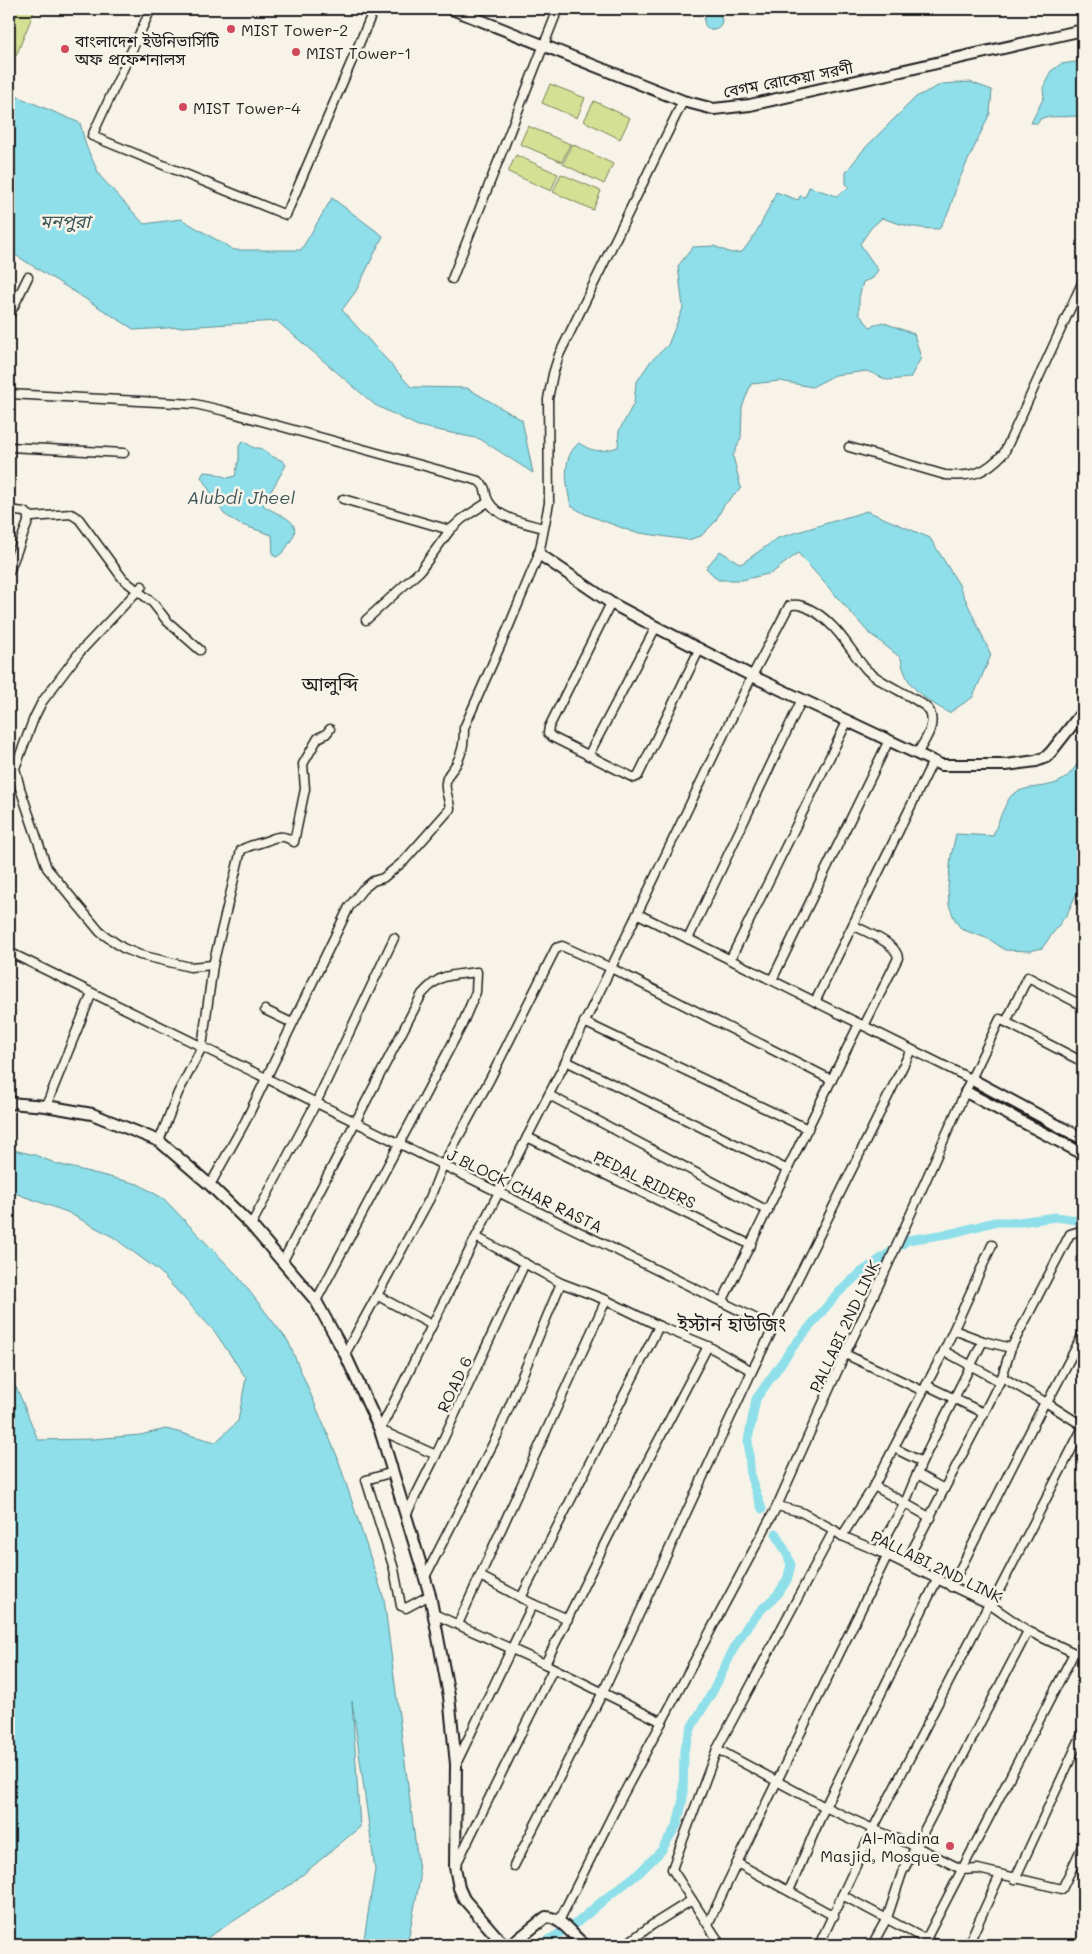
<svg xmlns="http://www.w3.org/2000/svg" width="1092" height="1954" font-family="Mali,'Noto Sans Bengali',sans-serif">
	<rect width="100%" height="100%" fill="#f7f3e8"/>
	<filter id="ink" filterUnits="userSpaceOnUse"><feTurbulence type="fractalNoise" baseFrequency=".02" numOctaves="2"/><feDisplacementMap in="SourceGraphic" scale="10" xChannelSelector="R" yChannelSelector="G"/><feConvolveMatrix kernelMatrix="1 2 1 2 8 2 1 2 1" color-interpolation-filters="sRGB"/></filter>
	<g filter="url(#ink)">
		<g fill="#d4e194" stroke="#787e58">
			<path d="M9,9H35L16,56L9,52Z"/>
			<path d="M550,84L585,98L577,118L542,103Z"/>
			<path d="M594,101L630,118L620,139L584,121Z"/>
			<path d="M528,126L570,144L562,162L520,144Z"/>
			<path d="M572,144L613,164L604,184L563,164Z"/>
			<path d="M516,155L558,174L551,191L508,172Z"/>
			<path d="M561,174L601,191L593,210L553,192Z"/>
			<path d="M1079,1484L1083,1486V1567C1075,1540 1081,1512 1079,1484Z"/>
		</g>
		<g fill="#8edfe9" stroke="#609197">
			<circle cx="713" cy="21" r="9"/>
			<path d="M1083,61V116L1045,117L1040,119L1038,123H1031L1044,97L1043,88L1051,71L1061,64Z"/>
			<path d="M970,82L992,90L990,113L958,182L949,211L939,229C918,229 901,225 882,218L871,228L860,244L878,270L873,278L863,282L859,298V314L870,327L882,322L914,334L921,358L910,378L887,380L867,371L835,375L812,387L780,381L751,384L742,407L741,438L733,456L741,488L724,505L715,522L701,536L688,540L633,532L585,514L571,506C566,485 561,457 579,443C594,453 601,452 618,447L619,431L634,403L636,383L650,362L668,345L683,308L678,266L693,247L714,246L731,253L742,252C757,234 767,213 776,192L798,200L800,196L805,197L809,187L837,196L849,187L846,184V172L864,149L916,97L942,84Z"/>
			<path d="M9,93L80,123L86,146L100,176L144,224L181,219L234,250H301L332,198L383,236L356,291L342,310L411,387L467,388L522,420L533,473L480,439L418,426L375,405L277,321L135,330L9,251Z"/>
			<path d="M243,441L254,448H260L271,456L283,461L286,465L263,505C277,516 306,519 290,542C286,548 283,554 276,557L273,555L272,535L239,524L224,514L201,477L204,472L214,473L228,478L235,476L239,459V446Z"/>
			<path d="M867,511L930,538L958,583L991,655L973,697L949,713C925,699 905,688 901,658L868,632L798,553L772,573L742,580H718L706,568L720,551L741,564L778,538Z"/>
			<path d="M1083,755V880L1067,914L1042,948L1030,951L1005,950L989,939L961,929L954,918L949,905L948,888L951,856L956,834L993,836C996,828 1006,800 1012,795C1025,784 1049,790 1064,779C1071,774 1078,763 1083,755Z"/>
			<path d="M9,1149L35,1155L57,1164L138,1184L164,1199L236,1274L288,1341L337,1456L384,1599L420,1879L407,1945H363L375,1870L352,1701L360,1827L290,1885L196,1945H9V1376L18,1391L38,1440L93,1439L140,1435L166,1429L216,1442L238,1421L246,1378L215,1332L159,1271L113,1237L67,1212L9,1191Z"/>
		</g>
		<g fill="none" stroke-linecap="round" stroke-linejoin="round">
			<g stroke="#8edfe9" stroke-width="9">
				<path d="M762,1509L751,1478L748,1440L756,1399L792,1348L836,1295L860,1273L908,1240L953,1233L994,1222H1019L1056,1217L1083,1221"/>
				<path d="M540,1945L578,1922L606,1898L639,1873L661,1851L677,1825L683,1799L684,1750L692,1726L713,1691L736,1644L748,1625L762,1609L778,1594L787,1580L791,1565L787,1554L776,1534"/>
			</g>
			<g stroke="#1c1c1c" stroke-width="11">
				<g id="minor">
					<path d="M151,9L92,136L286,215L374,9"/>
					<path d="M452,279L558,9"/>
					<path d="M9,316L28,277"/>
					<path d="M9,394L195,404L225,411L479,481C489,490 483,493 489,502C499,519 526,523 543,528"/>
					<path d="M9,447L124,453"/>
					<path d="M849,447L945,475C973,477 984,474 1004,453L1083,281"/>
					<path d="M343,499L450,530"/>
					<path d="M9,510L24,512L32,517L71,514L79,519L123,579L153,603L167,621L200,650"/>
					<path d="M9,572L28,522V516"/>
					<path d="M142,586L79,653L42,702L34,718L15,768L20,788L47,868L100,932L123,948L140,955L190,967L213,965"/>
					<path d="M611,603L549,727L548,733L552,737L634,778L638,776L700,648"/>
					<path d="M366,620L420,571L450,530L462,519L488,502"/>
					<path d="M588,756L656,627"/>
					<path d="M638,914L971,1079"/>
					<path d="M853,925C865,932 897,943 898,958L864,1026"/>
					<path d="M688,939L802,699"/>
					<path d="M9,952L773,1327"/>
					<path d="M730,960L848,720"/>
					<path d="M772,980L889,740"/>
					<path d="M815,1002L933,761"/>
					<path d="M265,1010L292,1023"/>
					<path d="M584,1022L808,1129"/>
					<path d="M1006,1022L1028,977L1083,1006"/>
					<path d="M566,1061L788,1170"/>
					<path d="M549,1095L768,1211"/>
					<path d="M46,1106L92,993"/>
					<path d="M527,1137L751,1245"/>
					<path d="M159,1141L178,1093L202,1047L213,965L241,850C248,846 253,845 260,843C274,839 280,832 294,842L305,789L303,764L318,738L326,734L330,729"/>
					<path d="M210,1185L245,1122L349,907L362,890L373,881L383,878L404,861L450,809C450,800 444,791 446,782C447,774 451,772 455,766C463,753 464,742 464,728L509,626L539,554L549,503L548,399L553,374L559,355L683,101"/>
					<path d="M251,1225L316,1103L394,938"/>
					<path d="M476,1237L561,1283L606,1300L659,1326L708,1346L752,1371"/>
					<path d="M283,1261L422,994C442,972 449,976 477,972L476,992L461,1027L316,1301"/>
					<path d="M378,1296L432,1325"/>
					<path d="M722,1302L859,1024"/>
					<path d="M954,1330L983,1341L1011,1348"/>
					<path d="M944,1351L992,1245"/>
					<path d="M345,1354L430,1198L443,1165L490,1079L556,948L562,946L611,968L832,1080"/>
					<path d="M845,1354L923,1391"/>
					<path d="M1002,1377L1045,1402"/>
					<path d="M926,1385L984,1413"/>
					<path d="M1047,1403L1083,1426"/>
					<path d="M436,1455L380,1430L476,1237L566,1061L752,676L789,606C801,601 820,614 829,623C843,635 853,654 865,668C878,684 925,700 930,712C936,727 924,741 917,754"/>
					<path d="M922,1462L983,1341"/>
					<path d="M393,1472L366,1480L394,1569L401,1606L406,1608L430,1595"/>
					<path d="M917,1474L944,1489"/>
					<path d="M874,1486L931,1518"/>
					<path d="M777,1506L801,1512L834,1530L842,1536L878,1551L989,1604L1028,1631L1083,1657"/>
					<path d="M406,1515L436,1455L525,1263"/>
					<path d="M842,1536L874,1486L944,1351L999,1381"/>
					<path d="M878,1551L905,1503L922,1462L894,1448"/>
					<path d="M905,1564L984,1413L1002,1377L1011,1348L1070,1234L1083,1230"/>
					<path d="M480,1576L533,1604L568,1619"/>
					<path d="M425,1577L497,1436L561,1283"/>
					<path d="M951,1587L1045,1402L1047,1403L1083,1334"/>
					<path d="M521,1598L659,1326"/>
					<path d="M991,1606L1083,1427"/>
					<path d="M434,1614L545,1664L662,1722"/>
					<path d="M458,1624L606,1300"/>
					<path d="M545,1664L609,1535L708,1346"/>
					<path d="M717,1749L825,1807L873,1829L917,1847L963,1870L978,1869L1062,1889L1083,1845"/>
					<path d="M456,1764L533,1604"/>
					<path d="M456,1865L553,1669"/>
					<path d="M514,1866L603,1692L752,1371L911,1050"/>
					<path d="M1015,1879L1083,1732"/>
					<path d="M789,1891L825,1807L937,1580"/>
					<path d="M842,1895L936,1945"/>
					<path d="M834,1916L737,1863L887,1556"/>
					<path d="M559,1921L617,1806L777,1506L845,1354L883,1276L971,1079L1000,1019L1083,1062"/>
					<path d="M708,1924L737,1863"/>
					<path d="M625,1945L652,1925L692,1900"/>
					<path d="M721,1945L672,1869L717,1749L834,1530"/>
					<path d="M819,1945L873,1829L989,1604"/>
					<path d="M872,1945L887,1918L902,1873L1028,1631"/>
					<path d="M923,1945L1074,1653"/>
					<path d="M968,1945L1000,1875"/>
				</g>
			</g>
			<g stroke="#1c1c1c" stroke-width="14">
				<g id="tertiary">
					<path d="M452,9L683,101L714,109L750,105L1083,30"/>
					<path d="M539,554L611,603L656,627L752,676L941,765H1006L1036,761L1046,757L1051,752L1083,711"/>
					<path d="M971,1079L1083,1139"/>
					<path d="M966,1092L1083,1154"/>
					<path d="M9,1103L46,1106L92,1114L159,1141L210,1185L251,1225L316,1301L345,1354L380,1430L430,1595L449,1696L456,1764L455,1867L459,1888L464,1899L504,1945"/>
					<path d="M511,1945L546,1917C563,1918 572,1936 585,1945"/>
				</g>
			</g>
			<use href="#minor" stroke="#f7f3e8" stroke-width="8"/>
			<use href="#tertiary" stroke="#f7f3e8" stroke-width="10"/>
		</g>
	</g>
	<g fill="#d1495b" stroke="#f7f3e8" stroke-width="2">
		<circle cx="231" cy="29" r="5"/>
		<circle cx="65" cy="49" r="5"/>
		<circle cx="296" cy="52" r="5"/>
		<circle cx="183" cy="107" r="5"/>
		<circle cx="950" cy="1846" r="5"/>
	</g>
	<g text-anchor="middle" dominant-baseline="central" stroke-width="5" stroke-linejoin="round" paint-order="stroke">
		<g font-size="16" fill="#1c1c1c" stroke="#f7f3e8" text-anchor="start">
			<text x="241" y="29">MIST Tower-2</text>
			<text x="75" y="40">বাংলাদেশ ইউনিভার্সিটি<tspan x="75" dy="18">অফ প্রফেশনালস</tspan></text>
			<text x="306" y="52">MIST Tower-1</text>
			<text x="193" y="107">MIST Tower-4</text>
			<text x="940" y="1837" text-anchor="end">Al-Madina<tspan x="940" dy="18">Masjid, Mosque</tspan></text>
		</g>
		<g font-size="16" fill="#1c1c1c" stroke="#f7f3e8">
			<text transform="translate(788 79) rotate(-11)">বেগম রোকেয়া সরণী</text>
			<text transform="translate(645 1179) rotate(26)">PEDAL RIDERS</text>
			<text transform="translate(525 1190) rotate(26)">J BLOCK CHAR RASTA</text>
			<text transform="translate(844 1326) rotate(-65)">PALLABI 2ND LINK</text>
			<text transform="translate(454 1384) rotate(-65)">ROAD 6</text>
			<text transform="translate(937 1566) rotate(26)">PALLABI 2ND LINK</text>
		</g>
		<g font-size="18" font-style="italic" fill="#3e565a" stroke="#f7f3e8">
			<text x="65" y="221">মনপুরা</text>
			<text x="241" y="497">Alubdi Jheel</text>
		</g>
		<g font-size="19" fill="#1c1c1c" stroke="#f7f3e8">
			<text x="330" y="683">আলুব্দি</text>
			<text x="732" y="1323">ইস্টার্ন হাউজিং</text>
		</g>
	</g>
	<rect width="1092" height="1954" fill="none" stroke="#f7f3e8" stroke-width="30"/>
	<rect x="15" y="15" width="1062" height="1924" fill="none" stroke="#1c1c1c" stroke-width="2" filter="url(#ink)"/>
</svg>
